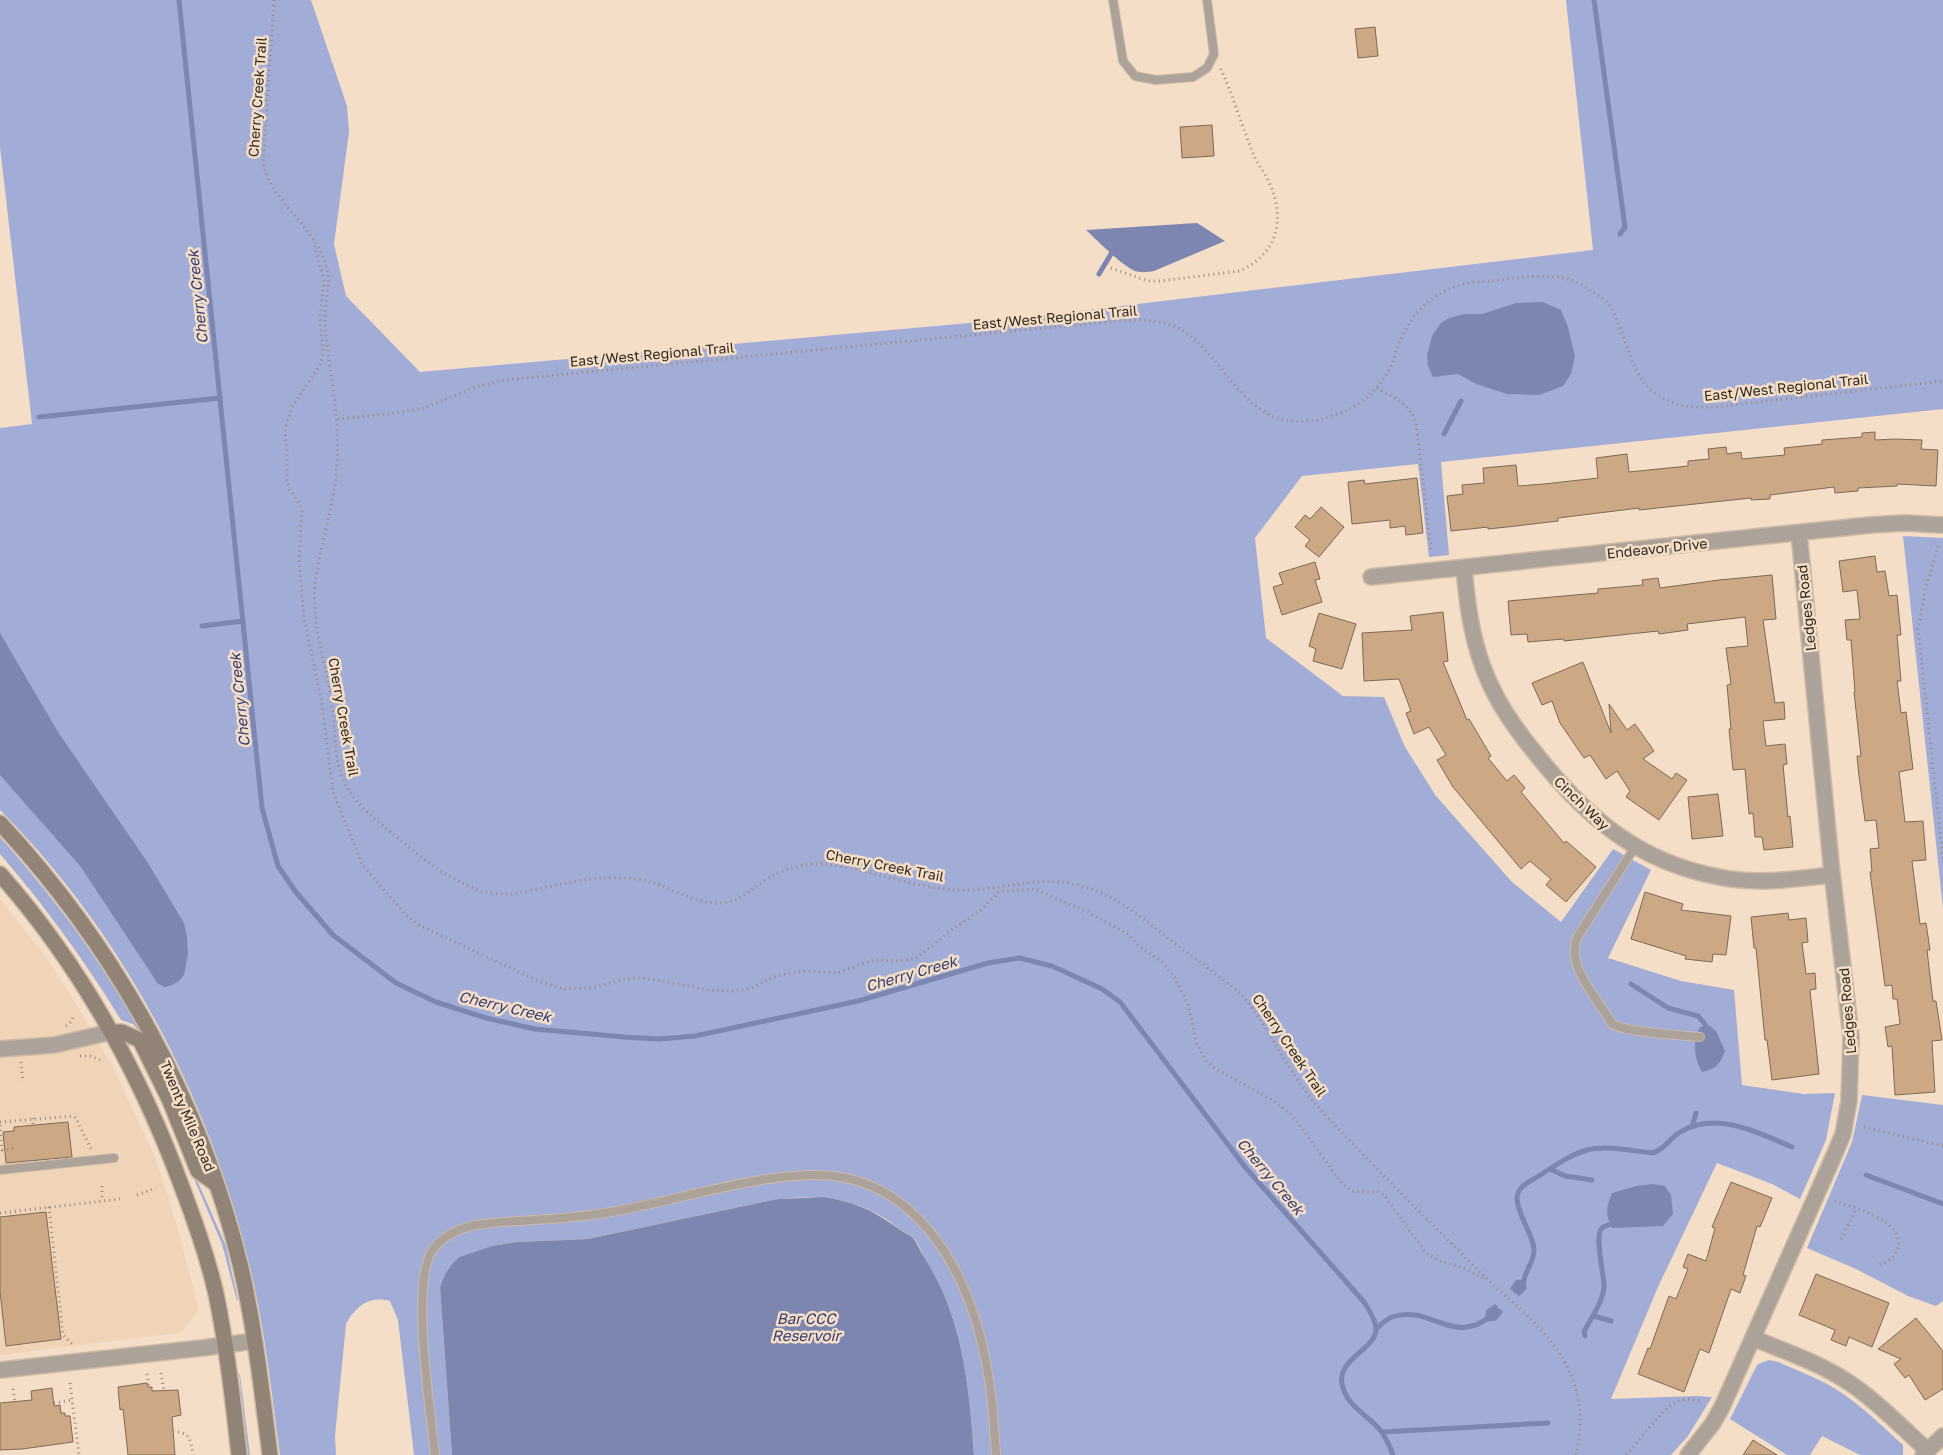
<svg xmlns="http://www.w3.org/2000/svg" width="1943" height="1455" font-family="'Golos Text',sans-serif">
	<rect width="100%" height="100%" fill="#f4dec7"/>
	<path fill="#efd4b7" d="M0,899L43,953L75,1002L113,1067L154,1155L175,1219L199,1310L183,1330L178,1333L0,1355Z"/>
	<g fill="#a2add7">
		<path d="M0,0H311L347,106L349,132L334,244L346,296L420,372L1003,320L1593,250L1566,0H1943V409L1441,462L1449,555L1429,557L1418,464L1302,476L1255,538L1266,638L1343,696L1384,697L1405,747L1436,796L1512,882L1561,922L1613,849L1651,870L1608,958L1681,981L1734,990L1742,1085L1804,1094L1835,1093L1826,1140L1800,1199L1772,1184L1717,1163L1658,1287L1611,1399L1696,1396L1712,1397L1688,1436L1671,1455H974C969,1386 963,1317 924,1257C921,1251 918,1242 913,1238C908,1233 902,1231 897,1227C855,1195 813,1193 763,1202L588,1239L517,1242L492,1246L452,1264L445,1274L440,1287L452,1455H414L398,1320L390,1301C369,1295 355,1307 346,1324L335,1436L336,1455H280C272,1397 266,1337 253,1280C214,1107 126,936 0,810V428L32,424L0,147Z"/>
		<path d="M1903,536L1943,538V908Z"/>
		<path d="M0,837C41,883 79,931 112,984C121,998 134,1015 139,1031L133,1024L121,1020C85,961 45,906 0,854Z"/>
		<path d="M1862,1095L1943,1105V1301L1936,1306L1908,1296L1856,1269L1807,1248L1852,1142Z"/>
		<path d="M175,1130L226,1246L238,1300L237,1301L222,1244L195,1181Z"/>
		<path d="M1769,1360L1778,1362C1796,1370 1817,1378 1834,1388C1860,1404 1881,1425 1903,1445V1455H1860L1822,1436L1810,1455H1787L1730,1419L1755,1369L1758,1364Z"/>
		<path d="M239,1373L240,1375L250,1455H248Z"/>
	</g>
	<g fill="#7c86b0">
		<path d="M1197,223L1225,241L1154,271C1148,272 1141,273 1135,271C1121,265 1098,241 1086,230Z"/>
		<path d="M1543,302L1561,310L1568,327L1575,356L1571,374L1563,386L1539,395L1507,394L1476,384L1458,374L1433,377L1428,366L1427,355L1432,336L1441,323L1449,318L1465,314H1482L1516,303Z"/>
		<path d="M0,633L58,732L148,863L184,923L187,937L188,954L184,975L179,981L172,985L165,987L158,984L81,867L0,775Z"/>
		<path d="M1709,1025L1716,1031L1725,1051C1720,1064 1716,1069 1702,1072C1694,1059 1692,1041 1700,1027Z"/>
		<path d="M1653,1184L1665,1186L1671,1195L1673,1214L1663,1226L1612,1228C1605,1215 1606,1207 1612,1193L1636,1186Z"/>
		<path d="M823,1197C855,1202 873,1210 899,1229C903,1232 908,1234 912,1237C917,1242 920,1251 924,1257C963,1317 969,1386 974,1455H452L440,1287L445,1274L452,1264L460,1257L492,1246L517,1242L588,1239L763,1202L779,1199Z"/>
	</g>
	<g fill="none" stroke-linecap="round" stroke-linejoin="round">
		<g stroke="#7c86b0" stroke-width="5">
			<path d="M179,0L262,808L278,866L295,891L333,935L396,983L436,1002L486,1018L535,1029L624,1037L659,1039L695,1036L858,1001L988,963L1019,958L1052,966L1102,989L1120,1002L1245,1167L1364,1302C1369,1310 1374,1317 1376,1327C1378,1349 1337,1358 1342,1384C1346,1406 1368,1415 1381,1431C1386,1438 1390,1447 1393,1455"/>
			<path d="M1594,0L1625,227L1620,234"/>
			<path d="M1099,274L1114,249"/>
			<path d="M39,417L220,398"/>
			<path d="M1444,434L1461,401"/>
			<path d="M202,626L243,621"/>
			<path d="M1631,984L1668,1008L1698,1016L1705,1024L1706,1032"/>
			<path d="M1692,1127L1696,1113"/>
			<path d="M1550,1169L1565,1176L1592,1180"/>
			<path d="M1866,1175L1943,1204"/>
			<path d="M1513,1288L1518,1282L1523,1283"/>
			<path d="M1516,1291L1523,1283"/>
			<path d="M1519,1293L1524,1288C1521,1274 1535,1263 1534,1249C1532,1232 1517,1214 1517,1198C1517,1187 1529,1182 1537,1177C1553,1167 1569,1155 1587,1150C1605,1145 1634,1151 1652,1153C1665,1150 1670,1137 1682,1131C1717,1111 1759,1133 1792,1147"/>
			<path d="M1594,1316L1611,1321"/>
			<path d="M1488,1319V1312L1495,1307"/>
			<path d="M1489,1319L1495,1318L1500,1312"/>
			<path d="M1376,1329C1381,1325 1386,1319 1392,1317C1432,1303 1456,1352 1497,1310"/>
			<path d="M1585,1336L1584,1332C1591,1317 1603,1303 1604,1286C1604,1274 1594,1235 1602,1228C1605,1225 1612,1224 1617,1223"/>
			<path d="M1382,1432L1548,1423"/>
		</g>
	</g>
	<g fill="#cca984" stroke="#7d6a56">
		<path d="M1375,27L1378,56L1358,58L1355,29Z"/>
		<path d="M1212,125L1214,156L1182,158L1180,127Z"/>
		<path d="M1875,432V440L1895,439L1922,440L1921,449L1938,450L1936,486L1897,484V486L1858,488V491L1835,493L1834,487L1770,495V499L1751,500V498L1639,510V508L1558,518V521L1507,527L1488,529V527L1451,531L1447,496L1463,494L1462,485L1484,483L1483,468L1516,465L1518,486L1544,484L1598,478L1596,458L1627,454L1629,472L1688,466V461L1709,459L1708,449L1726,447L1727,454L1741,452L1742,459L1785,455L1784,448L1822,444V440L1862,437V433Z"/>
		<path d="M1417,478L1423,533L1406,535L1405,526L1390,528V520L1352,524L1348,482L1364,480L1365,484Z"/>
		<path d="M1321,507L1344,527L1319,557L1305,546L1310,540L1295,527L1305,515L1310,519Z"/>
		<path d="M1875,556L1877,572L1885,571L1889,596L1897,595L1901,635H1897L1901,681H1897L1901,713L1906,712L1913,769L1899,772L1905,822L1923,821L1926,860L1912,861L1920,924L1926,923L1930,950H1927L1933,1001H1936L1942,1040L1932,1041L1935,1092L1895,1095L1892,1046L1888,1047L1885,1027L1900,1024L1897,999H1893L1892,985L1885,986L1870,872H1872L1870,849L1879,848L1876,820L1865,821L1859,776L1857,756H1861L1854,692H1855L1851,640H1847L1845,620L1860,619L1857,590L1843,592L1839,561Z"/>
		<path d="M1315,562L1320,579L1315,580L1322,602L1282,615L1273,587L1283,584L1279,573Z"/>
		<path d="M1772,575L1776,619L1763,620L1775,703L1784,702L1785,719L1763,721L1766,746L1785,744L1787,764L1783,765L1788,817L1790,816L1793,847L1764,850L1762,837H1755L1753,813L1749,814L1745,769L1733,770L1729,729H1731L1727,685L1731,684L1726,648L1748,646L1745,617L1687,624L1688,630L1659,634L1658,631L1564,641V639L1528,642L1527,634L1511,635L1508,601L1598,593V589L1643,585L1642,580L1658,578L1660,588L1719,580Z"/>
		<path d="M1443,612L1448,661L1443,662L1467,720L1469,719L1491,756L1488,758L1507,781L1514,775L1525,788L1521,792L1564,843L1566,841L1596,867L1566,902L1546,885L1551,879L1530,861L1521,869L1453,787L1437,760L1446,755L1429,727L1414,734L1406,713L1411,711L1399,679L1364,681L1362,633L1412,630L1410,616Z"/>
		<path d="M1319,613L1356,624L1342,669L1313,661L1316,649L1309,646Z"/>
		<path d="M1583,662L1611,733L1609,704L1627,730L1635,724L1654,751L1643,759L1672,779L1676,773L1687,780L1659,820L1626,797L1630,791L1617,771L1606,779L1590,755L1584,758L1560,723L1552,701L1542,705L1532,683Z"/>
		<path d="M1718,794L1723,836L1692,839L1688,797Z"/>
		<path d="M1645,892L1683,904L1681,910L1731,916L1726,955L1713,954L1712,962L1685,959L1686,956L1631,939Z"/>
		<path d="M1788,913L1789,920L1806,918L1808,942L1802,943L1806,974L1815,973L1816,989L1810,990L1819,1074L1772,1080L1767,1040H1765L1756,948H1754L1751,917Z"/>
		<path d="M68,1122L72,1157L6,1163L3,1132L14,1131V1127Z"/>
		<path d="M1731,1182L1772,1198L1760,1227L1757,1226L1743,1275L1746,1276L1740,1293L1731,1289L1709,1353L1700,1349L1684,1392L1638,1374L1648,1348L1650,1349L1669,1296L1676,1299L1688,1269L1683,1267L1688,1254L1706,1261L1715,1228L1712,1227Z"/>
		<path d="M46,1212L61,1339L6,1346L0,1291V1217Z"/>
		<path d="M1816,1274L1889,1303L1872,1347L1849,1337L1846,1346L1831,1340L1835,1330L1799,1315Z"/>
		<path d="M1916,1318L1943,1351V1389L1925,1400L1909,1375L1905,1378L1894,1364L1901,1359L1878,1349Z"/>
		<path d="M147,1383L148,1387H152V1391L178,1390L181,1415L172,1417L175,1455H128L123,1409L120,1410L118,1387Z"/>
		<path d="M52,1388L54,1406L60,1405L61,1413H65V1416H70L73,1442L22,1449L0,1450V1403L32,1400L31,1391Z"/>
		<path d="M1753,1440L1777,1455H1743Z"/>
	</g>
	<g fill="none" stroke-linecap="round" stroke-linejoin="round">
		<g stroke="#cdbaa6" stroke-width="10">
			<g id="lane">
				<path d="M1113,0L1123,61L1135,76L1156,80L1193,77L1207,68L1214,54L1207,0"/>
				<path d="M1635,847L1578,936C1564,967 1599,999 1612,1024C1628,1033 1680,1035 1700,1037"/>
				<path d="M0,1170L114,1158"/>
				<path d="M435,1455C431,1413 409,1278 434,1248C457,1219 501,1223 534,1220C555,1219 577,1217 598,1214C668,1204 737,1178 809,1175C913,1171 968,1268 985,1358C992,1390 994,1423 996,1455"/>
			</g>
		</g>
		<g stroke="#cdbaa6" stroke-width="18">
			<g id="street">
				<path d="M1464,568C1467,602 1471,635 1483,667C1495,700 1514,727 1536,754C1586,817 1638,862 1719,877C1757,885 1794,879 1832,875"/>
				<path d="M1371,577L1870,525L1905,523L1943,525"/>
				<path d="M0,1049L54,1045L111,1032"/>
				<path d="M1753,1338C1784,1351 1817,1362 1845,1380C1875,1399 1900,1426 1927,1450"/>
				<path d="M0,1370L202,1348L254,1341"/>
				<path d="M1688,1455L1713,1423L1722,1407L1832,1160L1843,1134L1849,1101L1851,1037L1831,863L1799,533"/>
				<path d="M1923,1455L1943,1436"/>
			</g>
		</g>
		<g stroke="#cdbaa6" stroke-width="18">
			<g id="secondary">
				<path d="M0,823C116,948 201,1101 241,1268C255,1329 262,1393 270,1455"/>
				<path d="M0,874C81,966 141,1075 183,1190C196,1224 208,1259 216,1294C227,1347 233,1401 239,1455"/>
				<path d="M111,1032H122L140,1040L170,1101L198,1171L216,1184"/>
			</g>
		</g>
		<g stroke="#978878" stroke-width="3" stroke-dasharray="1 4" stroke-linecap="butt">
			<path d="M274,0L263,164C273,206 322,230 328,275C329,292 324,308 325,325C329,371 340,416 337,463C335,504 320,544 315,584C311,626 327,665 332,706C336,730 333,757 343,779C353,804 378,821 398,838C427,862 466,895 506,894C524,893 544,887 562,884C586,879 611,876 636,879C665,881 692,906 722,903C737,902 746,894 758,885C773,874 792,866 810,864C827,863 843,867 859,870C893,878 929,890 964,890C1008,890 1039,873 1086,887C1117,897 1144,919 1169,939C1193,957 1218,975 1241,994C1271,1029 1288,1074 1320,1109C1373,1166 1429,1221 1484,1276C1511,1302 1545,1327 1564,1361C1581,1391 1584,1422 1576,1455"/>
			<path d="M315,246L324,281L320,316L323,352L320,365L292,407L285,429L287,452V480L290,490L298,501L302,511L299,561L304,618L322,703L333,792L362,864L405,914L421,926L444,937L541,982L563,989L592,988L625,979L639,978L657,980L709,990L733,991L749,989L774,977L789,973L807,971L836,973L874,960L899,961L917,958L950,931L981,910L1000,891L1035,889L1088,912L1128,934L1139,946L1162,962L1175,978L1188,1004L1197,1044L1207,1062L1216,1069L1274,1101L1294,1117L1342,1184L1352,1191L1378,1192L1385,1196L1425,1252L1439,1261L1463,1268L1484,1278"/>
			<path d="M1111,268L1148,281H1160L1240,271C1278,253 1286,219 1269,182C1265,173 1258,165 1254,156C1242,126 1233,96 1220,67"/>
			<path d="M1377,388C1393,397 1410,404 1416,423L1431,549"/>
			<path d="M338,419L395,413L424,408L476,387L504,380L1128,320C1144,320 1160,320 1176,327C1226,351 1240,429 1310,421C1345,417 1376,398 1391,366C1395,358 1396,349 1400,341C1406,329 1415,312 1426,304C1435,295 1447,289 1459,285C1469,282 1482,282 1492,281C1513,278 1535,275 1557,277C1570,278 1581,283 1591,291C1597,295 1605,299 1609,305C1612,308 1614,314 1616,318C1626,340 1630,365 1645,384C1652,393 1666,400 1676,404C1688,408 1702,407 1714,407L1943,381"/>
			<path d="M1938,546L1925,591L1918,629L1943,859"/>
			<path d="M66,1026L71,1022L73,1017"/>
			<path d="M80,1056H90L100,1060"/>
			<path d="M21,1062L23,1082"/>
			<path d="M33,1118V1125"/>
			<path d="M0,1122L73,1116L76,1118L91,1149"/>
			<path d="M0,1125L2,1150L16,1148"/>
			<path d="M1864,1127L1943,1146"/>
			<path d="M102,1186V1201"/>
			<path d="M137,1195L156,1188"/>
			<path d="M1835,1201C1854,1208 1904,1220 1898,1247C1896,1258 1887,1262 1878,1265"/>
			<path d="M49,1207L63,1335L73,1345"/>
			<path d="M0,1213L120,1199"/>
			<path d="M1841,1239L1856,1209"/>
			<path d="M161,1373L164,1392"/>
			<path d="M147,1374L149,1387"/>
			<path d="M70,1383L79,1455"/>
			<path d="M13,1389L15,1402"/>
			<path d="M54,1403L72,1400"/>
			<path d="M173,1432C190,1431 191,1441 193,1455"/>
			<path d="M1627,1455C1638,1442 1662,1409 1676,1402C1684,1398 1692,1399 1700,1401"/>
		</g>
		<use href="#lane" stroke="#aca299" stroke-width="8"/>
		<use href="#street" stroke="#aca299" stroke-width="15"/>
		<use href="#secondary" stroke="#918476" stroke-width="15"/>
	</g>
	<g text-anchor="middle" dominant-baseline="central" stroke-width="5" stroke-linejoin="round" paint-order="stroke">
		<g font-size="14" fill="#312920" stroke="#f4dec7">
			<text transform="translate(257 97) rotate(-86)">Cherry Creek Trail</text>
			<text transform="translate(1055 317) rotate(-5)">East/West Regional Trail</text>
			<text transform="translate(652 354) rotate(-5)">East/West Regional Trail</text>
			<text transform="translate(1786 387) rotate(-6)">East/West Regional Trail</text>
			<text transform="translate(1657 548) rotate(-6)">Endeavor Drive</text>
			<text transform="translate(1806 608) rotate(-96)">Ledges Road</text>
			<text transform="translate(344 717) rotate(80)">Cherry Creek Trail</text>
			<text transform="translate(1582 803) rotate(44)">Cinch Way</text>
			<text transform="translate(885 865) rotate(11)">Cherry Creek Trail</text>
			<text transform="translate(1847 1011) rotate(-95)">Ledges Road</text>
			<text transform="translate(1290 1045) rotate(56)">Cherry Creek Trail</text>
			<text transform="translate(188 1116) rotate(67)">Twenty Mile Road</text>
		</g>
		<g font-size="15" font-style="italic" fill="#333d74" stroke="#f4dec7">
			<text transform="translate(197 297) rotate(-96)">Cherry Creek</text>
			<text transform="translate(239 700) rotate(-96)">Cherry Creek</text>
			<text transform="translate(911 973) rotate(-16)">Cherry Creek</text>
			<text transform="translate(505 1006) rotate(13)">Cherry Creek</text>
			<text transform="translate(1271 1176) rotate(50)">Cherry Creek</text>
			<text x="806" y="1318">Bar CCC<tspan x="806" dy="17">Reservoir</tspan></text>
		</g>
	</g>
</svg>
